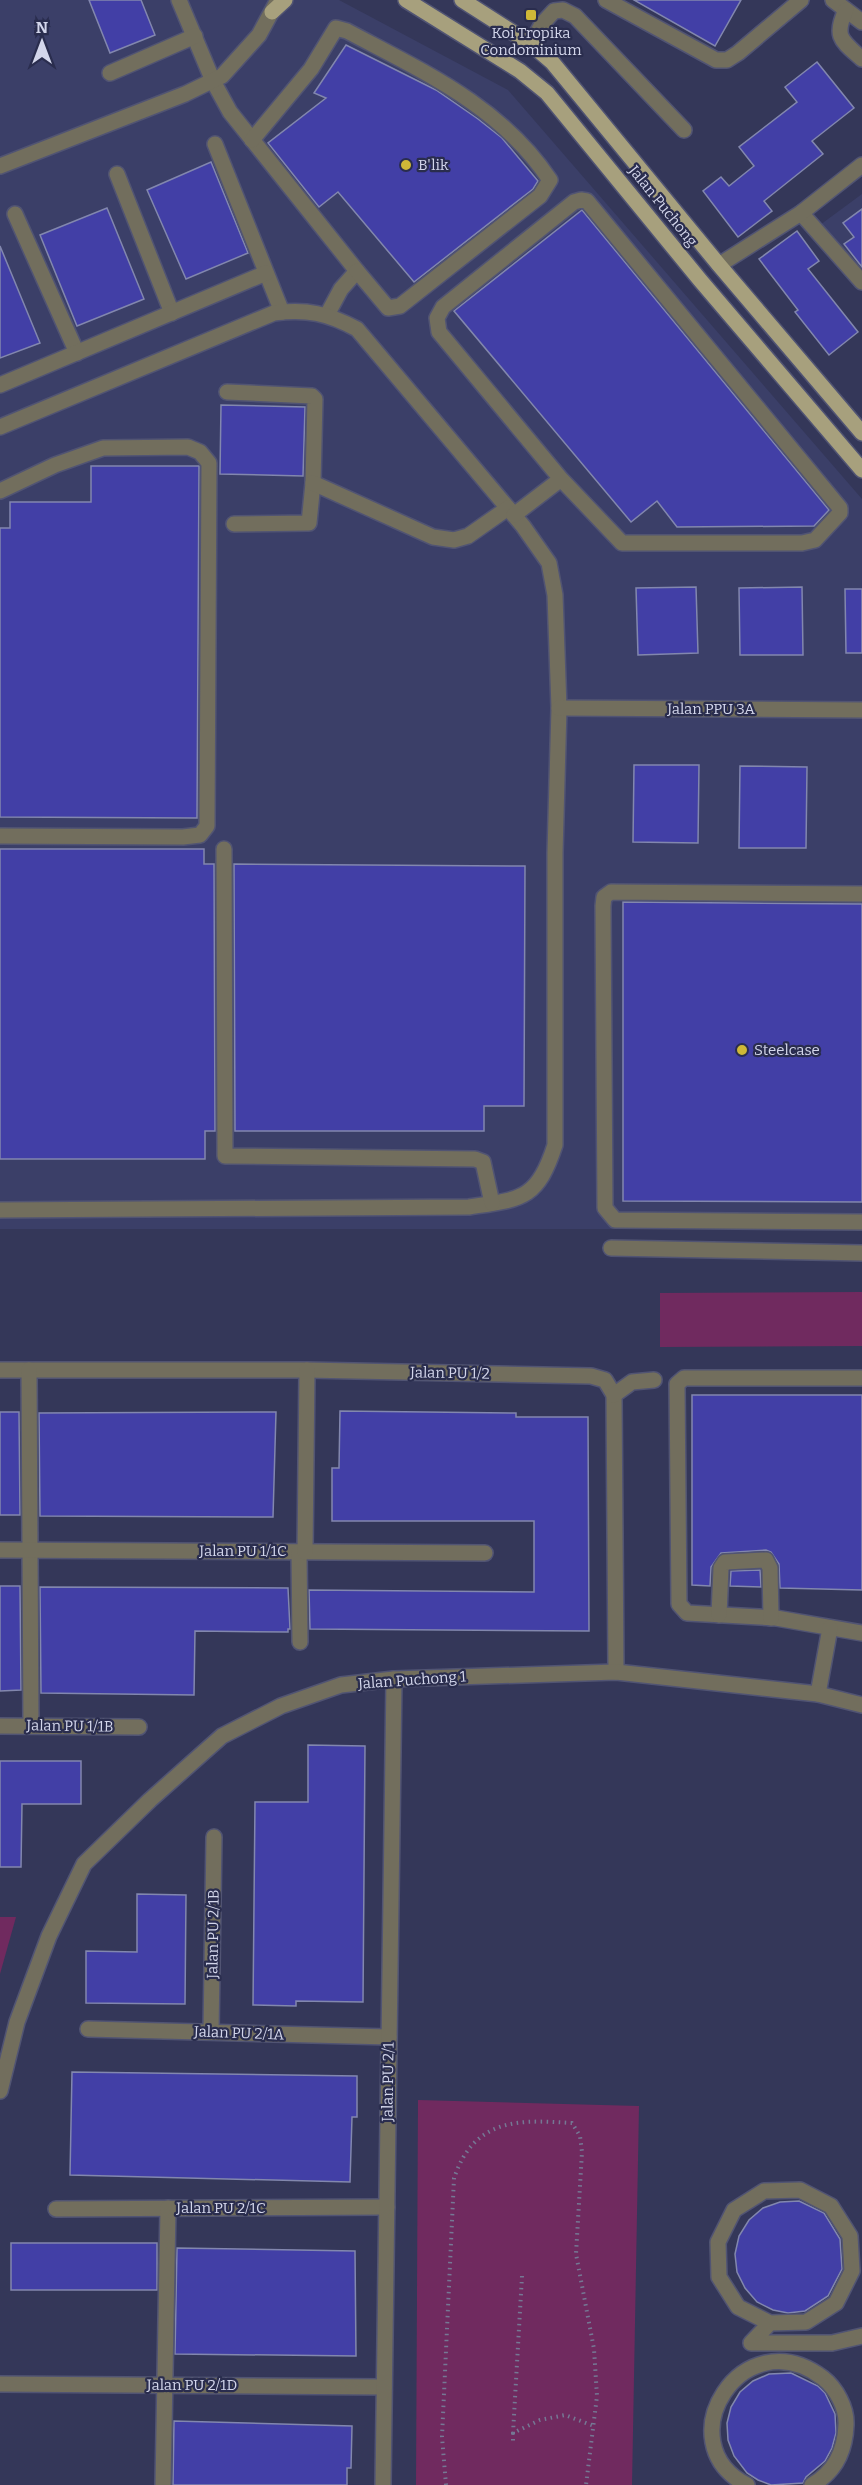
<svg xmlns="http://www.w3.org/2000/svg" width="862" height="2485" font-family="Bitter,serif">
	<rect width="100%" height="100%" fill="#343759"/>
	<g fill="#3b3f68">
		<path d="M0,0H339L508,90L862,499V1229H0Z"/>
		<path d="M862,194V274L820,225Z"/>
	</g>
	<g fill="#702a5f">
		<path d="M862,1292V1346L660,1347V1293Z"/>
		<path d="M0,1917H16L0,1974Z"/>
		<path d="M418,2100L639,2106L632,2485H416Z"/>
	</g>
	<g fill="#423fa6" stroke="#8287ae" stroke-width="1.5">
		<path d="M89,0H141L155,35L110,53Z"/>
		<path d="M634,0H741L715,46Z"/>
		<path d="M346,45L436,90L478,119L502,138L538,181L533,189L414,282L338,192L319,207L268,143L326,98L314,93Z"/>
		<path d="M817,62L854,108L812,141L823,154L764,201L772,211L738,237L703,191L721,177L729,186L754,166L739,147L797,102L785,87Z"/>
		<path d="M211,162L248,253L186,279L147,190Z"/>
		<path d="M107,208L144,299L77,326L40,235Z"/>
		<path d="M862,209V267L844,244L854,237L843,223Z"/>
		<path d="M582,210L829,510L814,526L677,527L657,501L631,522L454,311Z"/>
		<path d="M797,231L819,261L808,269L858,332L829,355L795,312L798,310L759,259Z"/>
		<path d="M0,246L40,343L0,358Z"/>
		<path d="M221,405L305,407L303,476L220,474Z"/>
		<path d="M91,466H199L197,818L0,817V528H10V502H91Z"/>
		<path d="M696,587L698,653L638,655L636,588Z"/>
		<path d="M802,587L803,655H740L739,588Z"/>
		<path d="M845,589H862V653H846Z"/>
		<path d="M634,765H699L698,843L633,842Z"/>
		<path d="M740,766L807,767L806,848H739Z"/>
		<path d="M0,849H204V864H214L215,1131H205V1159H0Z"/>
		<path d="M234,864L525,866L524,1106H484V1131H235Z"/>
		<path d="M623,902L862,904V1202L623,1201Z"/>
		<path d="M692,1395H862V1590L780,1588L779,1564L771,1552L766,1550L721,1553L711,1567L710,1586L692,1585Z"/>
		<path d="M340,1411L516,1413V1417H588L589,1631L310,1629L309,1590L534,1592V1521H332V1468H339Z"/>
		<path d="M0,1412H19L20,1515H0Z"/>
		<path d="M276,1412L273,1517L40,1516L39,1413Z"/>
		<path d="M760,1570L761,1587L730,1586L731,1571Z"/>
		<path d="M0,1586H20L21,1690L0,1691Z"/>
		<path d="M40,1587L288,1588L290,1629H288V1632L195,1631L194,1695L41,1693Z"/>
		<path d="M308,1745L365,1746L363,2002L296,2001V2006L253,2005L255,1802H308Z"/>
		<path d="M0,1761H81V1804H22L21,1867H0Z"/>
		<path d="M137,1894L186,1895L185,2004L86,2003V1951L137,1952Z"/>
		<path d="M72,2072L357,2076V2117H352L350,2182L70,2175Z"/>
		<path d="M799,2201L824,2213L840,2239L842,2269L828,2296L805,2311L788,2313L773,2310L757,2302L745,2288L737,2272L735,2254L739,2236L749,2220L763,2208L780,2202Z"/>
		<rect x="11" y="2243" width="146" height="47"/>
		<path d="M177,2248L355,2251L356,2356L175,2354Z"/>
		<path d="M791,2373L818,2386L825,2393L835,2414L836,2433L832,2448L825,2461L806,2477L803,2483L771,2485L758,2480L747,2473L734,2456L728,2440L727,2423L731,2407L740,2392L753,2381L769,2374Z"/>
		<path d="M174,2421L352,2426L351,2468H347V2485H173Z"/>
	</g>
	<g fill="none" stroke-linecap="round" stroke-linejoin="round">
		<g stroke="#515473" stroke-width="18">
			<g id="minor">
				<path d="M179,0L213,81L230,112L357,271L341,289L327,315"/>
				<path d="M606,0L716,60H727L738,53L801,0"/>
				<path d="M833,0L862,22"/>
				<path d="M846,10C833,37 842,41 862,59"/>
				<path d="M531,44L542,24L554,11L563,10L575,16L684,130"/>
				<path d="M110,73L195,36"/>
				<path d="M252,140L311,69L336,28L347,31C422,71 501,106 550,180L540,196L400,306L388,308L357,271"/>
				<path d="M215,144L282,312"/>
				<path d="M0,166L185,94L222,76L259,35L278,0"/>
				<path d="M117,174L172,313"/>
				<path d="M801,213L862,282"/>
				<path d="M15,214L77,353"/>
				<path d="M719,265L801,213L862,165"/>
				<path d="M0,385L266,273"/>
				<path d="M227,392L312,396L315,399L313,483L309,523L234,524"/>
				<path d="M0,427L274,313C307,309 327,313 357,329L523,526L549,563L555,595L559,708L555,853V1145C537,1200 522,1199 469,1207L0,1210"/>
				<path d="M313,483L433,537L454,540L468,536L508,508"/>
				<path d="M0,491L55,465L103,448L188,447L200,452L209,463L207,826L200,835L183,837L0,836"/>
				<path d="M514,515L561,479L439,332L437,318L443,307L574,202L581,200L587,201L840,508V513L815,540L802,543H622L561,479"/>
				<path d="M559,708L862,710"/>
				<path d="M224,849L225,1156L475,1159L483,1162L492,1203"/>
				<path d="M862,894L611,892L604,897L603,906L605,1208L615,1220L862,1222"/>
				<path d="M611,1248L862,1253"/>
				<path d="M0,1370H307L591,1376L605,1380L614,1395L616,1672"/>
				<path d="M29,1370L31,1726"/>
				<path d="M862,1378H684L677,1384L679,1604L687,1613L776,1618L862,1633"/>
				<path d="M614,1395L632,1382L654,1380"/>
				<path d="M0,1550L485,1553"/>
				<path d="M299,1552L300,1642"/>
				<path d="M305,1552L307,1370"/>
				<path d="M719,1615L721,1568L725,1562L766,1560L770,1568L771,1618"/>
				<path d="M818,1694L830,1628"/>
				<path d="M0,1726L139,1727"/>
				<path d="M88,2029L389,2037"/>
				<path d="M211,2032L214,1837"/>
				<path d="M0,2091L17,2022L49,1936L84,1864L150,1800L222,1736L281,1706L341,1685L394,1679L616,1672L818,1694L862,1705"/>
				<path d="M56,2209L387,2207"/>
				<path d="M770,2323L738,2307L719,2277L718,2242L734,2210L764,2191L800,2190L831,2206L850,2236L852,2271L836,2303L806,2322L770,2323L751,2343H832L862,2336"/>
				<path d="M0,2384L384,2387"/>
				<path d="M163,2485L168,2208"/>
				<path d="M383,2485L394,1679"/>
				<path d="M747,2485C665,2443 742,2317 823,2378C836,2388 847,2408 846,2425C845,2451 835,2472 812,2485"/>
			</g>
		</g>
		<g stroke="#515473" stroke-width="18">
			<g id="major">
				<path d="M406,0L520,71L547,93L700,280L862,470"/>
				<path d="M462,0L531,44L552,62L719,265L862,433"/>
				<path d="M272,12L285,0"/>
			</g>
		</g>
		<g stroke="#757894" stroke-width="4" stroke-dasharray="1.5 4.5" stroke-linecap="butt">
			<path d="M522,2276L513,2433L540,2420L565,2415L594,2426"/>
			<path d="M513,2433V2444"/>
			<path d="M446,2485L442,2437L454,2178C457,2170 461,2160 466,2153C491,2116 534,2121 572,2123L580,2136L582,2152L576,2254L594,2349L597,2396L586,2485"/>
		</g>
		<use href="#minor" stroke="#726e5d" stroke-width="15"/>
		<use href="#major" stroke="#a7a07d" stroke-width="15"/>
	</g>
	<g fill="#cfb837" stroke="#2a2d4e" stroke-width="2">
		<rect x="525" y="9" width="12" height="12" rx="3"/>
		<circle cx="406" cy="165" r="6"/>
		<circle cx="742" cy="1050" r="6"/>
	</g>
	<g text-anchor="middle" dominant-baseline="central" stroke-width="4.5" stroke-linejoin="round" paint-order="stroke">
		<g font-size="15" fill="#d3d6eb" stroke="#2a2d4e" text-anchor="start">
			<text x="531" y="33" text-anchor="middle">Koi Tropika<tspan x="531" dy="17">Condominium</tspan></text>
			<text x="418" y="165">B'lik</text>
			<text x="754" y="1050">Steelcase</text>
		</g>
		<g font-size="15" fill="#d3d6eb" stroke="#2a2d4e">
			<text transform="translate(663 206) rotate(51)">Jalan Puchong</text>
			<text x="711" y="709">Jalan PPU 3A</text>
			<text transform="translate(450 1373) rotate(1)">Jalan PU 1/2</text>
			<text x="243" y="1551">Jalan PU 1/1C</text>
			<text transform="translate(412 1680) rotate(-4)">Jalan Puchong 1</text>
			<text transform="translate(70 1726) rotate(1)">Jalan PU 1/1B</text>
			<text transform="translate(213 1934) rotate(-89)">Jalan PU 2/1B</text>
			<text transform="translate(239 2033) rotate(2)">Jalan PU 2/1A</text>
			<text transform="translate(388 2082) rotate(-89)">Jalan PU 2/1</text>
			<text x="221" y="2208">Jalan PU 2/1C</text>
			<text x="192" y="2385">Jalan PU 2/1D</text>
		</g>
	</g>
	<g transform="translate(42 42)" stroke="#2a2d4e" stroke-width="4.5" paint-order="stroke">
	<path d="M0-4.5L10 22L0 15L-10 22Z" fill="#d3d6eb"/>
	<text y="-9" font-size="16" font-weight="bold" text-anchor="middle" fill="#d3d6eb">N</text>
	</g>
</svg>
